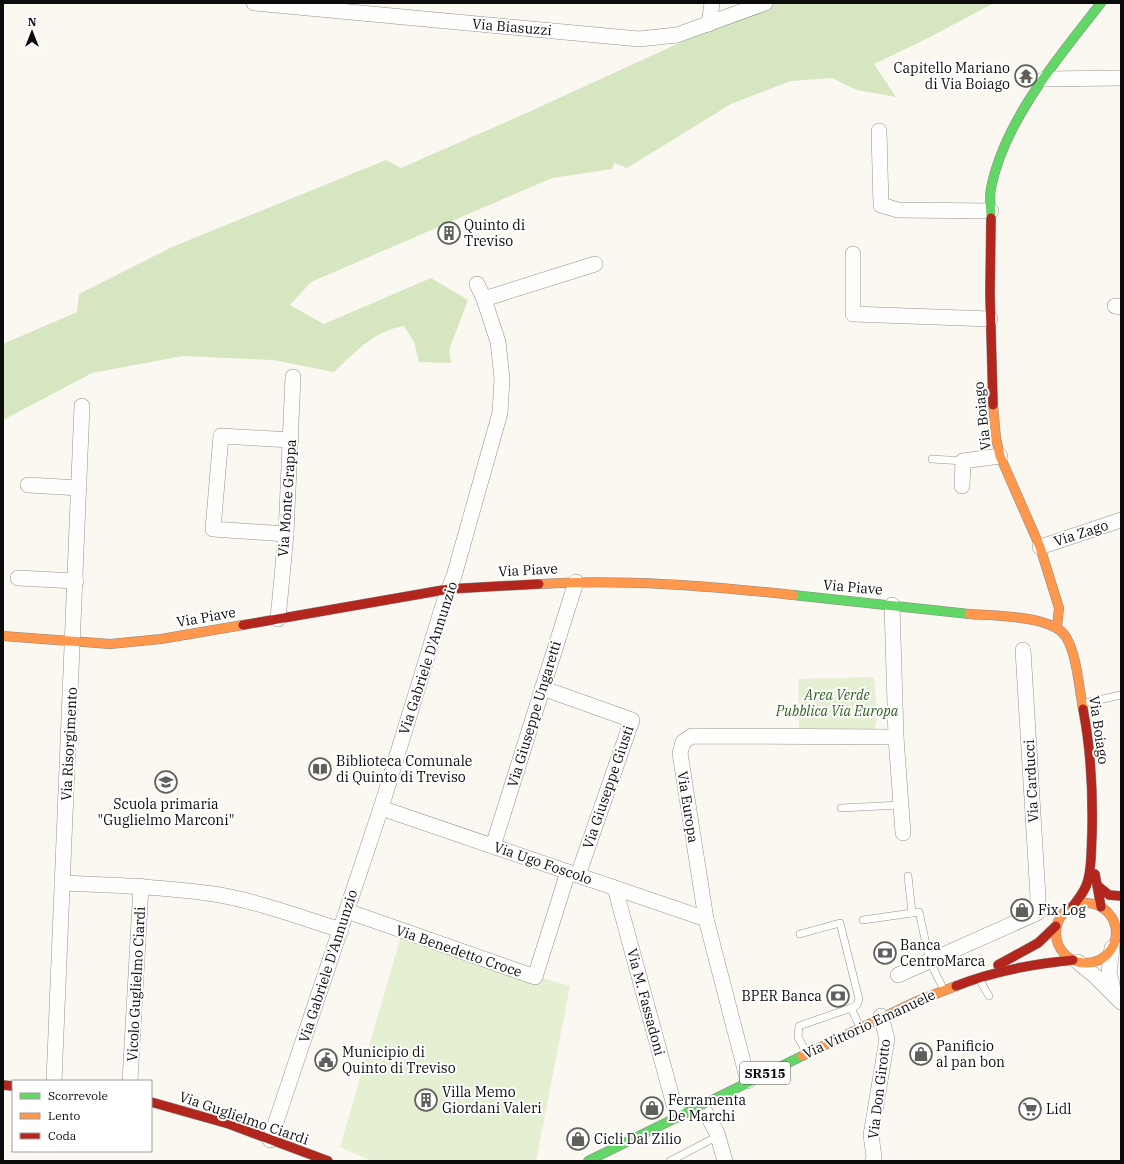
<svg xmlns="http://www.w3.org/2000/svg" width="1124" height="1164" font-family="'IBM Plex Serif',serif">
	<rect width="100%" height="100%" fill="#faf8f1"/>
	<g fill="#e5efd2">
		<path d="M874,677C874,688 880,721 874,729L799,728L798,679Z"/>
		<path d="M401,936L570,986L536,1161H372L340,1147Z"/>
	</g>
	<path fill="#d6e6c0" d="M766,3H994L928,38L874,64L896,97L857,90L832,78L791,81L731,104L627,168L614,163L612,169L552,178L311,282L290,305L324,324L431,278L468,300L449,350L451,363L419,362L414,342L404,326C374,331 355,352 334,372L273,360L183,356L92,373L3,420V344L77,312L79,294L172,247L386,160L401,168L531,111Z"/>
	<g fill="none" stroke-linecap="round" stroke-linejoin="round">
		<g stroke="#93928f" stroke-width="8">
			<g id="lane">
				<path d="M932,459L963,461"/>
				<path d="M1084,703L1121,695"/>
				<path d="M841,808L901,805"/>
				<path d="M908,876L912,913"/>
				<path d="M863,920L919,912L930,962L943,988"/>
				<path d="M800,934L840,923L859,999L857,1005L851,1008"/>
				<path d="M979,979L989,996"/>
				<path d="M806,1052L798,1037L799,1026L851,1008L859,1025"/>
				<path d="M670,1161L718,1136"/>
			</g>
		</g>
		<g stroke="#93928f" stroke-width="16">
			<g id="street">
				<path d="M254,3L639,39L677,35L765,3"/>
				<path d="M709,24L712,3"/>
				<path d="M1044,79L1121,78"/>
				<path d="M879,131L881,205L898,210L991,211"/>
				<path d="M853,254V314L990,319"/>
				<path d="M484,299L595,264"/>
				<path d="M1115,306L1121,307"/>
				<path d="M28,485L79,488"/>
				<path d="M962,486L963,461L1000,456"/>
				<path d="M286,534L213,529L221,436L291,440"/>
				<path d="M1040,547L1121,520"/>
				<path d="M18,578L76,581"/>
				<path d="M892,605L896,737L903,833"/>
				<path d="M278,619L286,534L293,377"/>
				<path d="M542,688L632,720L578,875"/>
				<path d="M381,808L706,919"/>
				<path d="M493,846L576,582"/>
				<path d="M62,883C113,885 164,887 214,894C257,901 299,917 341,930"/>
				<path d="M615,888L674,1105L679,1115"/>
				<path d="M347,911L535,977L568,872"/>
				<path d="M1112,948L1109,972L1114,994"/>
				<path d="M1078,962L1095,976L1121,1002"/>
				<path d="M898,975L1037,913L1038,897L1023,650"/>
				<path d="M54,1081L82,406"/>
				<path d="M130,1081L141,886"/>
				<path d="M748,1081L706,919L680,753L683,742L692,736L896,737"/>
				<path d="M701,1104L717,1133L725,1161"/>
				<path d="M270,1140L381,808L444,602L454,576L500,413L502,378L498,342L484,299L477,284"/>
				<path d="M873,1161L874,1157L871,1135L887,1039L881,1016"/>
			</g>
		</g>
		<g stroke="#8a8986" stroke-width="10">
			<g id="fast">
				<path d="M991,218C991,209 989,197 991,188C1005,119 1059,57 1101,3"/>
				<path d="M793,595L969,614"/>
				<path d="M588,1161L802,1056"/>
			</g>
		</g>
		<g stroke="#8a8986" stroke-width="10">
			<g id="slow">
				<path d="M993,405L996,438L1000,456L1040,547L1059,608L1057,627"/>
				<path d="M539,584C624,579 709,586 793,595"/>
				<path d="M969,614C993,616 1053,615 1066,637C1077,655 1079,688 1083,709"/>
				<path d="M3,636L110,644L161,639L243,625"/>
				<circle cx="1086" cy="933" r="30"/>
				<path d="M802,1056L917,1001L956,986"/>
			</g>
		</g>
		<g stroke="#8a8986" stroke-width="10">
			<g id="jam">
				<path d="M991,218L990,294L993,405"/>
				<path d="M243,625L449,589L539,584"/>
				<path d="M1095,874L1101,907"/>
				<path d="M1098,886L1109,895L1121,896"/>
				<path d="M1073,906C1079,898 1086,890 1088,880C1092,865 1091,849 1092,834C1093,792 1091,750 1083,709"/>
				<path d="M998,965L1038,943L1056,926"/>
				<path d="M956,986C993,971 1033,964 1073,960"/>
				<path d="M3,1085L13,1086"/>
				<path d="M151,1102L229,1124L328,1161"/>
			</g>
		</g>
		<use href="#lane" stroke="#fefefd" stroke-width="7"/>
		<use href="#street" stroke="#fefefd" stroke-width="15"/>
		<use href="#fast" stroke="#63d668" stroke-width="9"/>
		<use href="#slow" stroke="#ff974d" stroke-width="9"/>
		<use href="#jam" stroke="#b3261e" stroke-width="9"/>
	</g>
	<defs>
		<g id="temple-ring" transform="scale(1.15)"><circle r="9.5" fill="#fff" stroke="#5f5f5c" stroke-width="1.5"/><path d="M0-6L5-2H3V0L6.5 2.5H4V6H1.5V3h-3V6H-4V2.5H-6.5L-3 0V-2H-5Z" fill="#5f5f5c"/></g>
		<g id="building-ring" transform="scale(1.15)"><circle r="9.5" fill="#fff" stroke="#5f5f5c" stroke-width="1.5"/><path d="M-4-6H4V6H1V3H-1V6H-4ZM-2.5-4.3h1.7v1.8h-1.7ZM.8-4.3h1.7v1.8H.8ZM-2.5-1h1.7V.8h-1.7ZM.8-1h1.7V.8H.8Z" fill="#5f5f5c"/></g>
		<g id="library-ring" transform="scale(1.15)"><circle r="9.5" fill="#fff" stroke="#5f5f5c" stroke-width="1.5"/><path d="M-6-4Q-3-5.5-.7-3.5V5Q-3 3-6 4ZM6-4Q3-5.5 .7-3.5V5Q3 3 6 4Z" fill="#5f5f5c"/></g>
		<g id="school-ring" transform="scale(1.15)"><circle r="9.5" fill="#fff" stroke="#5f5f5c" stroke-width="1.5"/><path d="M0-5L7-2L0 1L-7-2ZM-4 1L0 2.5L4 1V4Q0 6-4 4Z" fill="#5f5f5c"/></g>
		<g id="shop-ring" transform="scale(1.15)"><circle r="9.5" fill="#fff" stroke="#5f5f5c" stroke-width="1.5"/><path d="M-5-2.5h2.3a2.7 3.5 0 0 1 5.4 0H5L5.5 6h-11ZM-1.5-2.5h3a1.5 2.3 0 0 0-3 0Z" fill="#5f5f5c"/></g>
		<g id="bank-ring" transform="scale(1.15)"><circle r="9.5" fill="#fff" stroke="#5f5f5c" stroke-width="1.5"/><path d="M-6-4H6V4H-6ZM0-2.3a2.3 2.3 0 1 0 0 4.6a2.3 2.3 0 1 0 0-4.6Z" fill="#5f5f5c"/></g>
		<g id="civic-ring" transform="scale(1.15)"><circle r="9.5" fill="#fff" stroke="#5f5f5c" stroke-width="1.5"/><path d="M-.6-6.5H3V-4.5H.6V-3L4-1V1h2V6H-6V1h2V-1L-.6-3ZM-1.2 2.5V6h2.4V2.5Z" fill="#5f5f5c"/></g>
		<g id="supermarket-ring" transform="scale(1.15)"><circle r="9.5" fill="#fff" stroke="#5f5f5c" stroke-width="1.5"/><path d="M-6-5.5h2.5l.6 2H6L4.5 2H-2.5L-4.4-4H-6ZM-1.5 3.2a1.3 1.3 0 1 0 .1 0ZM3 3.2a1.3 1.3 0 1 0 .1 0Z" fill="#5f5f5c"/></g>
	</defs>
	<g fill-rule="evenodd">
		<use href="#temple-ring" x="1026" y="76"/>
		<use href="#building-ring" x="449" y="233"/>
		<use href="#library-ring" x="320" y="769"/>
		<use href="#school-ring" x="166" y="782"/>
		<use href="#shop-ring" x="1022" y="910"/>
		<use href="#bank-ring" x="885" y="953"/>
		<use href="#bank-ring" x="838" y="996"/>
		<use href="#shop-ring" x="921" y="1054"/>
		<use href="#civic-ring" x="326" y="1060"/>
		<use href="#building-ring" x="426" y="1100"/>
		<use href="#shop-ring" x="652" y="1108"/>
		<use href="#supermarket-ring" x="1030" y="1109"/>
		<use href="#shop-ring" x="578" y="1139"/>
	</g>
	<g text-anchor="middle" dominant-baseline="central" stroke-width="4" stroke-linejoin="round" paint-order="stroke">
		<rect fill="#fff" stroke="#555" stroke-width="1" x="740" y="1062" width="50" height="22" rx="3"/>
		<g font-size="13" font-weight="bold" fill="#0c0c0c">
			<text x="765" y="1073">SR515</text>
		</g>
		<g font-size="14" fill="#0c0c0c" stroke="#fff">
			<text transform="translate(512 27) rotate(5)">Via Biasuzzi</text>
			<text transform="translate(982 416) rotate(-96)">Via Boiago</text>
			<text transform="translate(287 498) rotate(-86)">Via Monte Grappa</text>
			<text transform="translate(1081 533) rotate(-18)">Via Zago</text>
			<text transform="translate(528 570) rotate(-3)">Via Piave</text>
			<text transform="translate(853 587) rotate(5)">Via Piave</text>
			<text transform="translate(206 617) rotate(-10)">Via Piave</text>
			<text transform="translate(428 658) rotate(-72)">Via Gabriele D'Annunzio</text>
			<text transform="translate(534 714) rotate(-73)">Via Giuseppe Ungaretti</text>
			<text transform="translate(1099 730) rotate(82)">Via Boiago</text>
			<text transform="translate(69 744) rotate(-87)">Via Risorgimento</text>
			<text transform="translate(1031 781) rotate(-93)">Via Carducci</text>
			<text transform="translate(608 787) rotate(-71)">Via Giuseppe Giusti</text>
			<text transform="translate(688 807) rotate(81)">Via Europa</text>
			<text transform="translate(543 863) rotate(19)">Via Ugo Foscolo</text>
			<text transform="translate(459 951) rotate(19)">Via Benedetto Croce</text>
			<text transform="translate(328 966) rotate(-72)">Via Gabriele D'Annunzio</text>
			<text transform="translate(136 984) rotate(-87)">Vicolo Guglielmo Ciardi</text>
			<text transform="translate(646 1002) rotate(75)">Via M. Fassadoni</text>
			<text transform="translate(869 1024) rotate(-25)">Via Vittorio Emanuele</text>
			<text transform="translate(879 1089) rotate(-83)">Via Don Girotto</text>
			<text transform="translate(244 1118) rotate(19)">Via Guglielmo Ciardi</text>
		</g>
		<g font-size="14" fill="#0c0c0c" stroke="#fff" text-anchor="start">
			<text x="1010" y="68" text-anchor="end">Capitello Mariano<tspan x="1010" dy="16">di Via Boiago</tspan></text>
			<text x="464" y="225">Quinto di<tspan x="464" dy="16">Treviso</tspan></text>
			<text x="336" y="761">Biblioteca Comunale<tspan x="336" dy="16">di Quinto di Treviso</tspan></text>
			<text x="166" y="804" text-anchor="middle">Scuola primaria<tspan x="166" dy="16">"Guglielmo Marconi"</tspan></text>
			<text x="1038" y="910">Fix Log</text>
			<text x="900" y="945">Banca<tspan x="900" dy="16">CentroMarca</tspan></text>
			<text x="822" y="996" text-anchor="end">BPER Banca</text>
			<text x="936" y="1046">Panificio<tspan x="936" dy="16">al pan bon</tspan></text>
			<text x="342" y="1052">Municipio di<tspan x="342" dy="16">Quinto di Treviso</tspan></text>
			<text x="442" y="1092">Villa Memo<tspan x="442" dy="16">Giordani Valeri</tspan></text>
			<text x="668" y="1100">Ferramenta<tspan x="668" dy="16">De Marchi</tspan></text>
			<text x="1046" y="1109">Lidl</text>
			<text x="594" y="1139">Cicli Dal Zilio</text>
		</g>
		<g font-size="14" font-style="italic" fill="#316120" stroke="#fff">
			<text x="837" y="695">Area Verde<tspan x="837" dy="16">Pubblica Via Europa</tspan></text>
		</g>
	</g>
	<rect width="1124" height="1164" fill="none" stroke="#0c0c0c" stroke-width="8"/>
	<rect x="12" y="1080" width="140" height="72" fill="#ffffff" stroke="#9e9e9e"/>
	<rect x="20" y="1093" width="20" height="6" fill="#63d668" stroke="#9e9e9e"/>
	<text x="48" y="1100" font-size="12" fill="#0c0c0c">Scorrevole</text>
	<rect x="20" y="1113" width="20" height="6" fill="#ff974d" stroke="#9e9e9e"/>
	<text x="48" y="1120" font-size="12" fill="#0c0c0c">Lento</text>
	<rect x="20" y="1133" width="20" height="6" fill="#b3261e" stroke="#9e9e9e"/>
	<text x="48" y="1140" font-size="12" fill="#0c0c0c">Coda</text>
	<g transform="translate(32 32)" stroke="#ffffff" stroke-width="3" paint-order="stroke">
	<path d="M0-3L7 15L0 10L-7 15Z" fill="#0c0c0c"/>
	<text y="-6" font-size="11" font-weight="bold" text-anchor="middle" fill="#0c0c0c">N</text>
	</g>
</svg>
